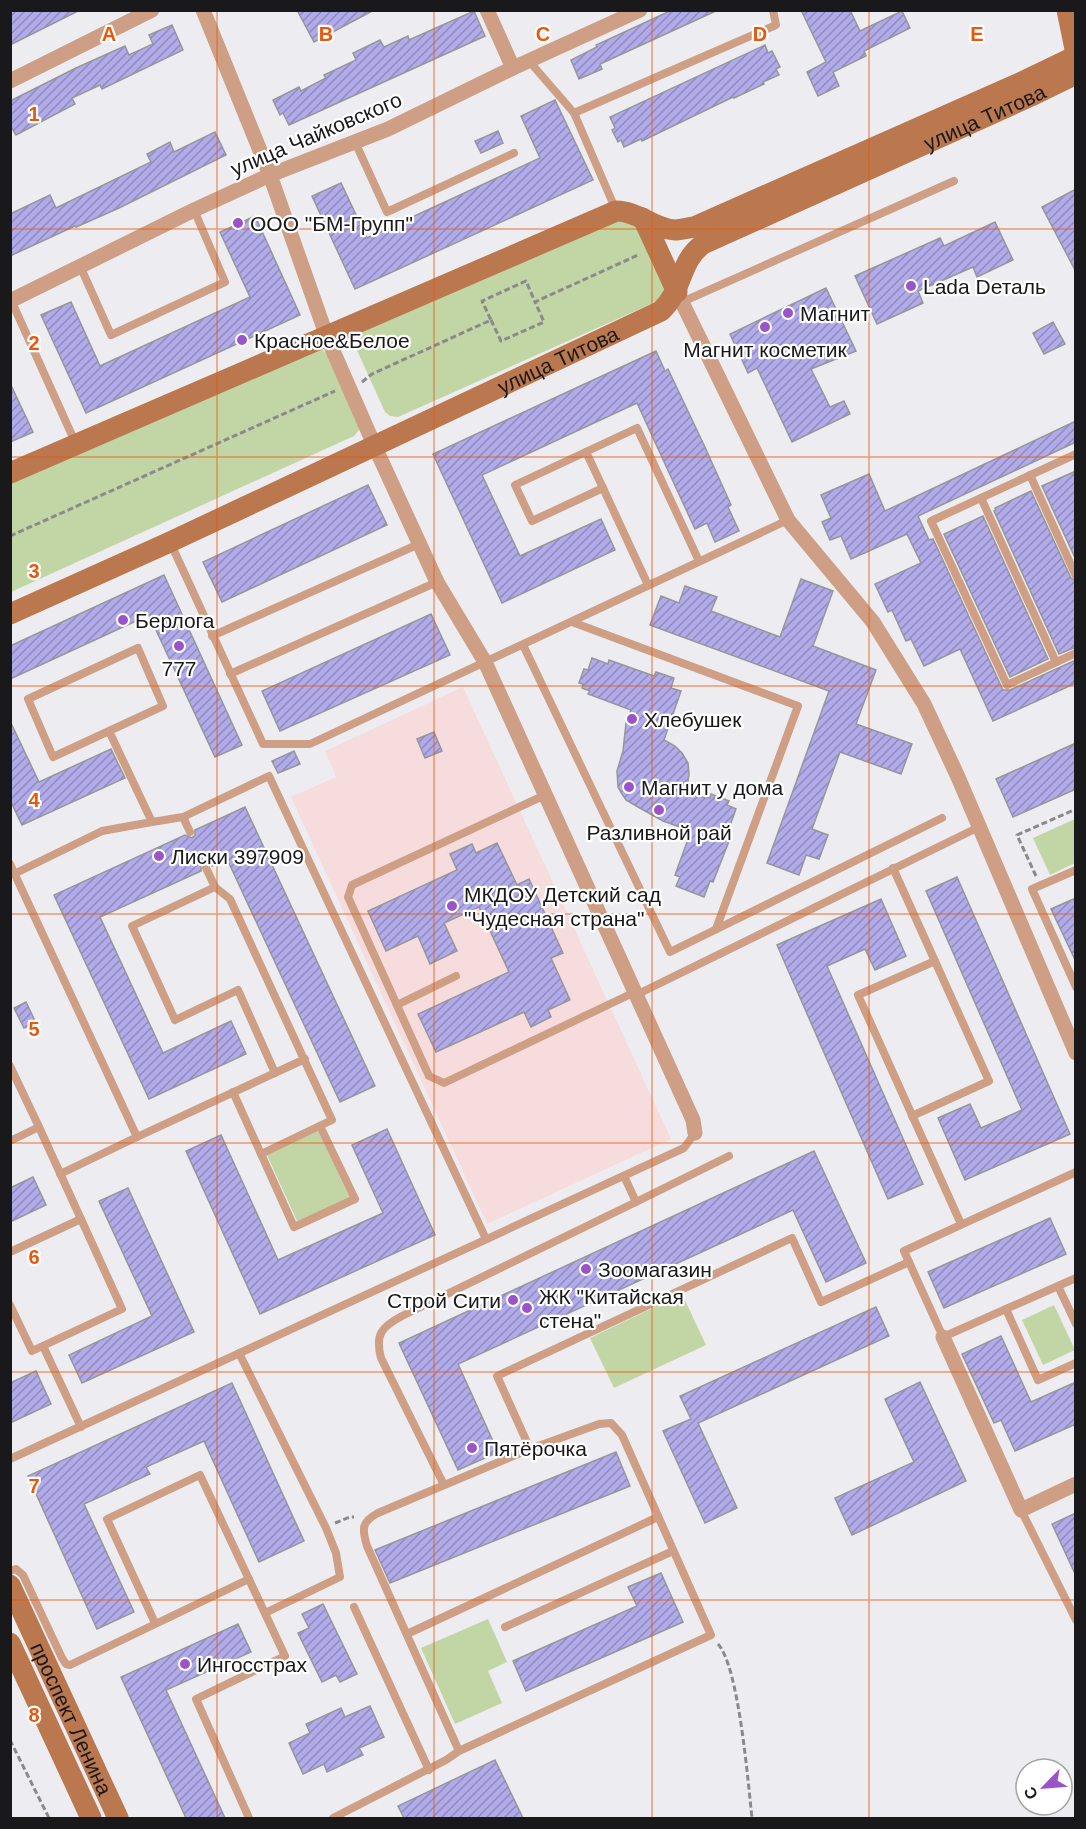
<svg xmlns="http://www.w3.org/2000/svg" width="1086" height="1829" font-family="Helvetica,sans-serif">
	<defs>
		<pattern id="building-hatch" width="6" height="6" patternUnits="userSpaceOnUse" patternTransform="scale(1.5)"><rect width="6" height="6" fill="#b2abea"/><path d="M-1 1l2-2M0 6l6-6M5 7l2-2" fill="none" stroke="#908abd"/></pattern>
	</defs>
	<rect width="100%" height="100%" fill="#ededf1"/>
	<path fill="#f7dcdd" d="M463,687L671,1139L487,1224L291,797L336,777L325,751Z"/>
	<g fill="#c2d5a4">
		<path d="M614,221L637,223L671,282L662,299L398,417L390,416L385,412L355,346L356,338L362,329Z"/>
		<path d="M318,346L328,355L360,424L359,430L354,436L11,592L10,480Z"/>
		<path d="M1075,819V863L1050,875L1033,838Z"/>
		<path d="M318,1131L350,1198L297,1221L267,1155Z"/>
		<path d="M682,1294L706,1345L614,1388L590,1338Z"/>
		<path d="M1054,1305L1075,1350L1043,1365L1022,1320Z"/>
		<path d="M488,1619L507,1662L488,1671L502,1703L455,1724L421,1648Z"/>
	</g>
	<g fill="url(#building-hatch)" stroke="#96969a" stroke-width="1.5">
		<path d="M10,10H80L10,45Z"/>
		<path d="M297,10H374L314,42Z"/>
		<path d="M672,10H718L600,64L602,69L579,79L571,60L597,47L596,45Z"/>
		<path d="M801,10H850L860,31L902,11L910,28L864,51L866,56L833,72L839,86L818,96L807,72L826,62Z"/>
		<path d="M474,11L485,36L289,125L283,113L280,115L273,100L299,87L301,91L326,78L324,75L356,60L353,53L380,40L384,47L408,36L409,40Z"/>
		<path d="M172,25L183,50L102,89L100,85L72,98L75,104L16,135L10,125V101L76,68L125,46L129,55L153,44L149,35Z"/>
		<path d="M765,45L768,53L772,51L780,67L776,69L779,75L763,82L764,84L734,98L733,97L642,141L641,139L624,147L621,140L618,142L612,130L615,128L610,117Z"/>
		<path d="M555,100L593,180L355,289L312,196L341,183L367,238L540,158L521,116Z"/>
		<path d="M498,131L503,143L481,153L475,141Z"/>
		<path d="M215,132L226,155L119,208L76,227L75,226L10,256V214L50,195L56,208L151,162L147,154L170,142L174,152Z"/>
		<path d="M1076,189V272L1042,207Z"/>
		<path d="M255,216L300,315L86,413L41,315L71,302L100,366L250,297L220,232Z"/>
		<path d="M995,222L1013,260L977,277L973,267L918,291L923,303L877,324L855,276L940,238L944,246Z"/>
		<path d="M826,288L856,351L811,369L830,407L844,401L850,414L792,442L757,368L748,373L730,334Z"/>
		<path d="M1053,322L1065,344L1044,354L1033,333Z"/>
		<path d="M656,351L665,371L668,369L704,445L731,505L728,507L739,531L715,542L707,523L695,529L637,403L482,475L520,556L601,519L615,550L502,603L433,454Z"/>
		<path d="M10,383L33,432L10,442Z"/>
		<path d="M1076,421V442L918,516L929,540L933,539L1003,690H1010L1076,660V683L993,721L960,649L924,666L911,639L906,641L892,610L888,612L875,584L921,563L907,534L851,559L841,536L830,540L822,522L831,518L821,495L869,474L885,511Z"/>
		<path d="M1076,471V560L1042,486Z"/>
		<path d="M368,485L387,525L222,602L203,562Z"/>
		<path d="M1031,491L1071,578L1076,582V647L1059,654L994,511L996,510L995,508Z"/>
		<path d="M983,516L1048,659L1010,677L944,534Z"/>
		<path d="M164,575L242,745L215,757L149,615L10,679V646Z"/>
		<path d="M801,579L833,591L813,646L876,670L856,724L912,744L901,774L840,752L812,829L828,835L819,859L806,855L799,875L767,863L829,691L650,625L661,596L679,603L685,586L717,597L711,611L780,637Z"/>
		<path d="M431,614L450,655L280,731L262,691Z"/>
		<path d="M592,658L608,664L609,660L654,676L656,672L674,678L671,688L681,691L664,740L675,746L682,753L688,763L689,774L686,795L710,798L711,794L729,801L727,805L736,809L727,834L731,836L713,882L710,881L704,897L676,886L680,877L675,875L691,831L663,821L638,807L626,800L622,794L618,787L617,771L623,751L626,723L631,710L588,694L590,691L582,688L583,684L579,683L584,669L588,670Z"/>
		<path d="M10,721L39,782L111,749L125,778L22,825L10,800Z"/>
		<path d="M434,732L442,751L425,758L417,739Z"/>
		<path d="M1076,743V789L1013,817L996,779Z"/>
		<path d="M294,751L300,764L278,773L272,761Z"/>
		<path d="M245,807L375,1086L340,1102L227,859L212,866L209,863L204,862L201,865V871L100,917L163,1053L231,1021L246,1054L149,1099L54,895L185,835L192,838L195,835V830Z"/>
		<path d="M497,843L517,885L529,879L563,953L551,958L570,1000L548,1010L551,1017L531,1027L524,1012L436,1052L418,1014L509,972L479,907L444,923L457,951L430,964L418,936L386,951L368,911L457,870L450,854L472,844L476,853Z"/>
		<path d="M957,877L1070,1134L965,1180L938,1118L970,1104L981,1128L1022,1110L926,891Z"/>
		<path d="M1076,898V962L1051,909Z"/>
		<path d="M881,899L906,956L875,970L865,949L827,966L923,1184L888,1199L777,945Z"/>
		<path d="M26,1002L36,1023L24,1028L14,1008Z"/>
		<path d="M387,1129L435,1235L260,1314L186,1151L221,1135L278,1260L383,1213L352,1145Z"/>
		<path d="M814,1151L866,1263L826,1282L793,1210L458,1364L498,1452L458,1470L399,1343Z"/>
		<path d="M33,1177L46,1205L10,1222V1188Z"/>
		<path d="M128,1188L194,1332L82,1383L69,1355L152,1316L99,1201Z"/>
		<path d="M1050,1218L1066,1254L944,1308L928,1272Z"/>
		<path d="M876,1307L889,1336L698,1423L737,1508L705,1523L663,1431L691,1419L680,1396Z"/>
		<path d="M1001,1336L1031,1402L1076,1382V1424L1015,1451L1001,1420L994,1423L962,1354Z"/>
		<path d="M36,1371L51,1404L10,1423V1383Z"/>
		<path d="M920,1382L966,1481L852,1535L835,1498L914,1462L885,1399Z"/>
		<path d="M232,1383L304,1541L259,1562L204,1441L146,1467L150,1474L84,1504L134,1612L97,1629L28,1476Z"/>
		<path d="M616,1452L630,1486L390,1583L375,1550Z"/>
		<path d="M1076,1513V1576L1052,1524Z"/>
		<path d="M661,1573L683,1622L526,1691L513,1661L637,1606L628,1587Z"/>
		<path d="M323,1604L357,1674L340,1682L336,1675L322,1682L298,1633L309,1628L302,1614Z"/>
		<path d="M238,1624L251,1652L166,1690L225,1818H186L121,1677Z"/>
		<path d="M370,1706L384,1737L359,1748L363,1755L327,1772L324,1764L303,1774L289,1743L310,1733L306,1724L341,1708L345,1717Z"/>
		<path d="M495,1760L523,1818H404L398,1806Z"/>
	</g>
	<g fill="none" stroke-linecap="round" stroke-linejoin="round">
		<g stroke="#8a8a8d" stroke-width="3" stroke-dasharray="6 3" stroke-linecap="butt">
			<path d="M491,320L501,341L544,322L535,302"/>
			<path d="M362,382L372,374L491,320L482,301L526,281L535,302L640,254"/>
			<path d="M10,536L335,391"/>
			<path d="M1036,876L1017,835L1076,809"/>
			<path d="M335,1523L350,1517H354"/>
			<path d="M718,1644C739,1667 748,1783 752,1818"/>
			<path d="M10,1740L49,1818"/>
		</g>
		<g stroke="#ce9f84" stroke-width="8">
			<path d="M529,61L574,113L615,208"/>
			<path d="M574,113L776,25L773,10"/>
			<path d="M355,142L387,212L514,153"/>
			<path d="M80,266L111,335L225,282L194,210"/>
			<path d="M11,300L75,442"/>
			<path d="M682,302L954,181"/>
			<path d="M586,452L603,488"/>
			<path d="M1076,454L931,521L1007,685L1076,653"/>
			<path d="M1030,475L1076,576"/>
			<path d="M981,498L1056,662"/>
			<path d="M171,544L263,744H310L788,520"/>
			<path d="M648,585L603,488L532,521L515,485L637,428L699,561"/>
			<path d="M572,622L798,706L716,929"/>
			<path d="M212,636L419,544"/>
			<path d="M523,645L670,952L942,818"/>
			<path d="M230,674L437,582"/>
			<path d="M545,795L352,885L348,897L429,1076L444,1083L635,992"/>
			<path d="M183,817L269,776L486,1239"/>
			<path d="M152,822L183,817L190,832"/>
			<path d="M10,864L137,1137"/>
			<path d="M206,868L215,887L230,899L332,1120L261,1154"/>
			<path d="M893,868L989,1081L912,1116"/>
			<path d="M1076,870L1032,889L1076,987"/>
			<path d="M16,873L102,831L152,822L109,731L53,757L28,699L138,648L163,706L109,731"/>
			<path d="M215,887L132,926L175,1020L238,990L275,1073"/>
			<path d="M935,961L858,995L961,1224"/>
			<path d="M636,995L979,827"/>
			<path d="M397,1005L456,976"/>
			<path d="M10,1066L39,1127L10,1141"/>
			<path d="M233,1092L294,1227L355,1199L320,1126"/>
			<path d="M1076,1172L904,1251L943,1337L1076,1278"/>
			<path d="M60,1174L137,1137L305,1059"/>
			<path d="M636,1202L729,1156"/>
			<path d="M10,1252L81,1219"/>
			<path d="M1058,1286L1076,1324"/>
			<path d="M10,1305L32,1351L122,1309L39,1127"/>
			<path d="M1006,1309L1038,1380L1076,1363"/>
			<path d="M43,1346L81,1427"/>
			<path d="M239,1353L326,1528L336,1553L340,1577L265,1613"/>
			<path d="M530,1449L497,1376L792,1238L821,1302L909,1262"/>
			<path d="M10,1459L684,1148L695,1133"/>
			<path d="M444,1485L381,1358C375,1335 381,1327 402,1316L636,1202L624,1176"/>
			<path d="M1021,1510L1076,1620"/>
			<path d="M10,1571L16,1569L23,1575L62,1658L66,1664L70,1665L249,1579"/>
			<path d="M354,1607L429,1770"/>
			<path d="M155,1623L107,1519L200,1475L285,1656L196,1699L249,1818"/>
			<path d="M505,1627L673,1551"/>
			<path d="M407,1634L658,1517"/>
			<path d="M333,1818L446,1760L459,1751L711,1635L622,1435L611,1423L599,1424L530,1449L378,1513C361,1522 362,1529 367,1546L459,1751"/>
		</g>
		<g stroke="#ce9f84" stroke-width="15">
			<path d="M203,10L270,175L327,337L375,447L437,582L485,662L693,1120L695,1133"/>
			<path d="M487,10L513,68"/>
			<path d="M10,81L152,10"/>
			<path d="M677,292L788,520L873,622L924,704L958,777L1076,1053"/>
			<path d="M10,301L194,210L270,175L388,129L513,68L640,10"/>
			<path d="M943,1337L1021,1510L1076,1484"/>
		</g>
		<g stroke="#bb774e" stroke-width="21">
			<path d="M1067,10L1076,54"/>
			<path d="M643,218L677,292"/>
			<path d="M10,473L616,211C638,211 654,229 675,230C681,230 687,228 694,227L1024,81L1076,56"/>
			<path id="s1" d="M10,614L170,542L661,311C683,291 679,261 703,244L1031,96L1076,74"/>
			<path id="s2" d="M10,1585L118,1818"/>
			<path d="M10,1643L91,1818"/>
		</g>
	</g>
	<path fill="none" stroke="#e8590c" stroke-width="1.5" stroke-opacity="0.55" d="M217,10V1818M434,10V1818M652,10V1818M869,10V1818M10,229H1076M10,457H1076M10,686H1076M10,914H1076M10,1143H1076M10,1372H1076M10,1600H1076"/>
	<g fill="#9a54c9" stroke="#fff" stroke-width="2">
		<circle cx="238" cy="223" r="6"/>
		<circle cx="911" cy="286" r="6"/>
		<circle cx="788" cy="313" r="6"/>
		<circle cx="765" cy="327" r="6"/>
		<circle cx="242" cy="340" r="6"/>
		<circle cx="123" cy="620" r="6"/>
		<circle cx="179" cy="646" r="6"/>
		<circle cx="632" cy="719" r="6"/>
		<circle cx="629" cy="787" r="6"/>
		<circle cx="659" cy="810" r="6"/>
		<circle cx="159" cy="856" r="6"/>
		<circle cx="452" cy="906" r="6"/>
		<circle cx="586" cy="1269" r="6"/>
		<circle cx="513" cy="1300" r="6"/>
		<circle cx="527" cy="1308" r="6"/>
		<circle cx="472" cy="1448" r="6"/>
		<circle cx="185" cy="1664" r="6"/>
	</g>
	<g text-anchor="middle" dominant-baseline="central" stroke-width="4.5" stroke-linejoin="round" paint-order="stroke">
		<g font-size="21" fill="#19191b" stroke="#fff">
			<text stroke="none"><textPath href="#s1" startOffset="1107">улица Титова</textPath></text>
			<text transform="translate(316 134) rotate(-23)">улица Чайковского</text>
			<text stroke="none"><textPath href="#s1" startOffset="604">улица Титова</textPath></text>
			<text stroke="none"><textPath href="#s2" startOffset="147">проспект Ленина</textPath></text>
		</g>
		<g font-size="21" fill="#19191b" stroke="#fff" text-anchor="start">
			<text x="250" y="223">ООО "БМ-Групп"</text>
			<text x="923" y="286">Lada Dеталь</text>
			<text x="800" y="313">Магнит</text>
			<text x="254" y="340">Красное&amp;Белое</text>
			<text x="765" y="349" text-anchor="middle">Магнит косметик</text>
			<text x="135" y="620">Берлога</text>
			<text x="179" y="668" text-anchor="middle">777</text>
			<text x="644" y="719">Хлебушек</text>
			<text x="641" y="787">Магнит у дома</text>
			<text x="659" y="832" text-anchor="middle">Разливной рай</text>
			<text x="171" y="856">Лиски 397909</text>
			<text x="464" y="894">МКДОУ Детский сад<tspan x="464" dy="24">"Чудесная страна"</tspan></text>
			<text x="598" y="1269">Зоомагазин</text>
			<text x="539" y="1296">ЖК "Китайская<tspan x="539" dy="24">стена"</tspan></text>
			<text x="501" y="1300" text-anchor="end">Строй Сити</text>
			<text x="484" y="1448">Пятёрочка</text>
			<text x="197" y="1664">Ингосстрах</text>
		</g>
	</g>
	<g font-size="20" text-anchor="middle" font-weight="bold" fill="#e8590c" stroke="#fff" stroke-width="4.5" stroke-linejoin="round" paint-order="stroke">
		<text x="109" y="41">A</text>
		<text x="326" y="41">B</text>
		<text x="543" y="41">C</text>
		<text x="760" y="41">D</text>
		<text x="977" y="41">E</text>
		<text x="34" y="121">1</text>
		<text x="34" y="350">2</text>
		<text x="34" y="578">3</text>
		<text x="34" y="807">4</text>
		<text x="34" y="1036">5</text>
		<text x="34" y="1264">6</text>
		<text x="34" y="1493">7</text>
		<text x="34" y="1722">8</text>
	</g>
	<rect width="1086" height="1829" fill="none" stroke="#19191b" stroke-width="24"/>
	<g transform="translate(1044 1787) rotate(245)"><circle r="28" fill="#ffffff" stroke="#a3a3a4" stroke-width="1.5"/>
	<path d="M0-4.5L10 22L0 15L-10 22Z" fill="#9a54c9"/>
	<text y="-9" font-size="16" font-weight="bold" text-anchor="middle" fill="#19191b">С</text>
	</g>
</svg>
